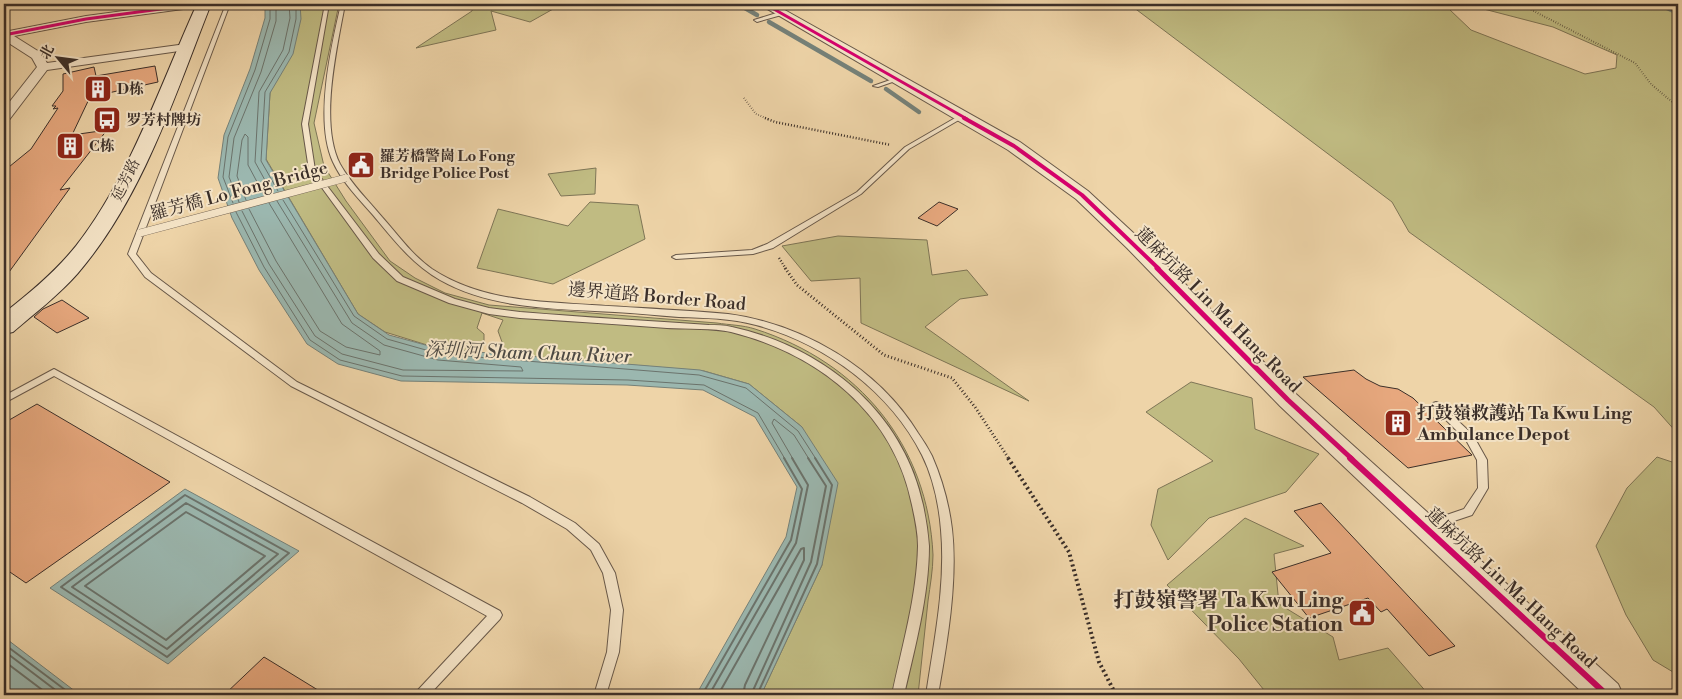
<svg xmlns="http://www.w3.org/2000/svg" width="1682" height="699" font-family="'Libre Bodoni','Noto Serif SC',serif">
	<rect width="100%" height="100%" fill="#eed4a8"/>
	<filter id="stains"><feTurbulence type="fractalNoise" baseFrequency=".004" numOctaves="4"/><feColorMatrix values="0 0 0 0 .2 0 0 0 0 .09 0 0 0 0 .02 0 0 0 .5 -.17"/></filter>
	<radialGradient id="worn" r=".72"><stop offset=".6" stop-color="#630" stop-opacity="0"/><stop offset="1" stop-color="#630" stop-opacity=".3"/></radialGradient>
	<g fill="#c0bb82" stroke="#7e7556">
		<path d="M298,4H339L314,123L324,166L346,201L390,261L415,278L445,293L489,305L717,323C729,325 743,325 755,329C859,362 928,445 933,555C933,570 930,586 928,601C925,632 921,664 918,695H761L822,565L802,427L749,384L704,371L500,354L502,342L498,331L503,320L482,313L477,328L484,334V345L475,352L440,349L385,332L358,314L266,159L270,93Z"/>
		<path d="M473,4H562L530,22L491,11L496,30L416,48L472,11Z"/>
		<path d="M1129,4H1417L1449,9L1471,30L1585,74L1616,68L1617,55L1553,27L1476,7L1548,9L1538,4H1678V434L1654,407L1409,232L1392,202Z"/>
		<path d="M596,168L595,194L561,196L548,174Z"/>
		<path d="M590,202L638,205L645,239L553,284L477,268L498,209L568,226Z"/>
		<path d="M838,236L927,240L932,275L967,270L988,295L960,299L925,327L1029,401L861,323L860,278L811,281L782,246Z"/>
		<path d="M1191,382L1252,398L1255,429L1319,454L1286,492L1209,518L1168,560L1151,525L1158,489L1213,461L1146,412Z"/>
		<path d="M1657,457L1678,464V675L1653,660L1626,615L1596,546L1627,488Z"/>
		<path d="M1245,518L1304,546L1274,554L1279,604L1333,637L1339,660L1388,648L1429,695H1268L1239,659L1167,585Z"/>
	</g>
	<g fill="#9bb7af" stroke="#758179">
		<path d="M265,4H300L301,19L293,54L270,93L266,160L358,314L389,335L440,349L700,370L749,384L802,427L838,483L822,565L761,695H696L786,537L797,487L755,417L703,390L627,385L401,381L338,364L307,344L259,270L232,218L218,178L224,135L250,69L265,18Z"/>
		<path d="M185,489L299,551L168,664L50,588Z"/>
		<path d="M4,637L80,695H4Z"/>
	</g>
	<g fill="none" stroke-linecap="round" stroke-linejoin="round">
		<g stroke="#6b736c" stroke-width="1">
			<path d="M278,191L261,161L265,92L289,52L296,19V4"/>
			<path d="M272,193L255,162L259,92L283,50L290,18L289,4"/>
			<path d="M246,200L237,176L242,140L245,134L248,137V165L264,195"/>
			<path d="M283,200L354,316L387,339L440,354L699,375L746,388L798,431L816,459"/>
			<path d="M239,202L229,177L234,138L261,72L276,21V4"/>
			<path d="M233,203L223,177L228,137L255,70L270,19V4"/>
			<path d="M249,209L276,261L320,331L346,347L380,355V351L342,324L269,203"/>
			<path d="M242,211L269,264L315,336L342,354L403,370L523,371L521,367L438,360L384,345L352,323L277,201"/>
			<path d="M236,212L264,267L310,340L340,360L402,376L628,380L704,385L758,413L785,459"/>
			<path d="M793,459L772,423L774,419L794,435L809,459"/>
		</g>
		<g stroke="#6b736c" stroke-width="2">
			<path d="M185,495L289,553L167,657L61,587Z"/>
			<path d="M186,503L278,554L167,649L72,587Z"/>
			<path d="M186,512L265,556L166,640L85,586Z"/>
			<path d="M4,644L72,695"/>
			<path d="M4,651L62,695"/>
			<path d="M4,661L49,695"/>
			<path d="M702,695L791,540L802,489L784,458"/>
			<path d="M709,695L796,543L808,485L792,458"/>
			<path d="M718,695L801,549L804,548V560L745,685L743,695"/>
			<path d="M751,695L811,562L826,486L808,458"/>
			<path d="M757,695L817,564L832,485L815,458"/>
		</g>
		<g stroke="#758179" stroke-width="4.5">
			<path d="M738,4L757,15"/>
			<path d="M1665,4L1667,8L1678,13"/>
			<path d="M769,22L871,81"/>
			<path d="M886,89L919,112"/>
		</g>
	</g>
	<g fill="#e7a87e" stroke="#3b2f29">
		<path d="M155,66L158,82L90,97L72,135L107,130L60,190L70,188L4,279V171L31,149L58,108L53,109L56,106H52L63,91V74L94,67L96,76Z"/>
		<path d="M939,202L958,209L937,226L918,218Z"/>
		<path d="M62,300L89,318L57,333L34,317L43,309Z"/>
		<path d="M1354,370L1366,379L1380,386L1398,389L1413,398L1472,455L1408,468L1303,377Z"/>
		<path d="M37,404L170,482L26,583L4,568V423Z"/>
		<path d="M1321,503L1455,646L1429,656L1387,609L1381,612L1368,598L1309,618L1272,572L1331,553L1294,511Z"/>
		<path d="M264,657L326,695H224Z"/>
	</g>
	<g fill="none" stroke-linecap="round" stroke-linejoin="round">
		<g stroke="#685849" stroke-width="2">
			<g id="service">
				<path d="M226,4H230L136,254L151,273L297,382L530,497L575,523L599,544L615,573L623,610L619,652L606,695H594L607,652L611,610L603,573L591,550L567,529L522,503L291,386L145,277L128,254Z"/>
				<path d="M325,4H329L308,124L315,170L379,254L403,277L455,299L489,308L520,312C568,316 616,319 664,322C679,323 694,324 709,325C716,325 724,325 732,327C823,347 903,411 923,505C926,519 928,532 929,546C929,596 915,647 904,695H892C902,646 917,596 918,546C918,532 915,519 912,505C894,414 819,354 731,332C714,328 686,329 667,328C618,324 569,321 520,318L489,314L449,303L397,281L373,258L309,170L302,124Z"/>
				<path d="M341,4H345C337,48 319,123 340,164C351,184 368,200 382,217C398,235 412,255 432,269C479,300 537,302 592,305C637,308 683,310 728,314C803,324 878,368 918,433C923,440 928,448 932,456C942,479 949,504 952,529C958,581 947,644 938,695H926C934,641 946,585 941,530C939,505 933,477 922,455C890,391 824,343 756,325C731,318 705,318 679,317C663,316 646,314 630,313C567,308 496,312 440,280C412,264 393,239 373,215C359,199 342,182 333,162C314,121 331,47 341,4Z"/>
				<path d="M783,11L786,13L785,14L757,22L754,20Z"/>
				<path d="M896,78L901,79L878,87L873,86Z"/>
				<path d="M962,114L965,116L964,117L909,149L861,194L773,248L753,254L676,259L672,257L676,255L752,250L767,244L857,192L905,147Z"/>
				<path d="M54,369L500,611L502,615L500,619L429,695H415L417,691L487,616L54,376L4,403V396Z"/>
				<path d="M1436,402L1439,403L1473,435L1487,460L1488,488L1472,515L1427,530L1423,529L1422,526L1423,523L1464,509L1478,488L1477,460L1466,440L1431,405L1433,403Z"/>
			</g>
		</g>
		<g stroke="#685849" stroke-width="2">
			<path id="minor" d="M176,4H203L198,7L86,22L14,36L41,53L47,63L186,44L192,47L186,50L47,70L9,120L4,121V109L37,67L32,58L4,40V32L86,16Z"/>
		</g>
		<g stroke="#685849" stroke-width="2">
			<path id="tertiary" d="M759,4H774L1020,142L1088,191L1141,240L1296,394L1618,684L1623,695H1585L1280,406L1127,248L1076,199L1008,150Z"/>
		</g>
		<g stroke="#3b2f29" stroke-width="2">
			<path id="secondary" d="M197,4H211C175,95 143,197 78,273C59,295 35,313 13,332L4,334V313C30,293 55,272 76,246C130,177 161,83 197,4Z"/>
		</g>
		<g stroke="#3b2f29" stroke-width="2" stroke-dasharray="0.5 2" stroke-linecap="butt">
			<path d="M1520,4L1635,63L1651,84L1678,107"/>
			<path d="M744,98L756,114L768,119"/>
		</g>
		<g stroke="#3b2f29" stroke-width="2.5" stroke-dasharray="1 2" stroke-linecap="butt">
			<path d="M765,118L775,122L891,145"/>
			<path d="M779,258L786,269"/>
		</g>
		<path stroke="#3b2f29" stroke-width="3" stroke-dasharray="1 2.5" stroke-linecap="butt" d="M785,268L797,285L884,355L952,378L975,407L1009,459"/>
		<path stroke="#3b2f29" stroke-width="4" stroke-dasharray="2 3" stroke-linecap="butt" d="M1008,458L1069,552L1099,662L1116,695"/>
		<use href="#service" fill="#f4e3c6" fill-rule="evenodd"/>
		<use href="#minor" fill="#f4e3c6" fill-rule="evenodd"/>
		<use href="#tertiary" fill="#f4e3c6" fill-rule="evenodd"/>
		<use href="#secondary" fill="#f4e3c6" fill-rule="evenodd"/>
		<g stroke="#685849" stroke-width="8" stroke-linecap="butt">
			<path id="service-bridge" d="M140,233L346,178"/>
		</g>
		<use href="#service-bridge" stroke="#f4e3c6" stroke-width="7"/>
		<g stroke="#f4e3c6" stroke-width="5">
			<g id="cycleway-far3">
				<path d="M765,4L967,119"/>
				<path d="M4,35L86,19L198,4"/>
			</g>
		</g>
		<g stroke="#f4e3c6" stroke-width="6">
			<path id="cycleway-far2" d="M964,118L1014,146L1082,195L1159,269"/>
		</g>
		<g stroke="#f4e3c6" stroke-width="8">
			<path id="cycleway-far1" d="M1157,268L1288,400L1352,459"/>
		</g>
		<g stroke="#f4e3c6" stroke-width="9">
			<path id="cycleway" d="M1350,458L1607,695"/>
		</g>
		<use href="#cycleway-far3" stroke="#d6006c" stroke-width="3"/>
		<use href="#cycleway-far2" stroke="#d6006c" stroke-width="4"/>
		<use href="#cycleway-far1" stroke="#d6006c" stroke-width="5"/>
		<use href="#cycleway" stroke="#d6006c" stroke-width="6"/>
	</g>
	<defs>
		<g id="building-square" transform="scale(1.4375)"><rect x="-9" y="-9" width="18" height="18" rx="4" fill="#8f2418" stroke="#f4e3c6"/><path d="M-4-6H4V6H1V3H-1V6H-4ZM-2.5-4.3h1.7v1.8h-1.7ZM.8-4.3h1.7v1.8H.8ZM-2.5-1h1.7V.8h-1.7ZM.8-1h1.7V.8H.8Z" fill="#fff"/></g>
		<g id="bus-square" transform="scale(1.4375)"><rect x="-9" y="-9" width="18" height="18" rx="4" fill="#8f2418" stroke="#f4e3c6"/><path d="M-5-6H5V4H4V6H2V4H-2V6H-4V4H-5ZM-3.5-4V0h7V-4ZM-3.5 1.2v1.5H-2V1.2ZM2 1.2v1.5H3.5V1.2Z" fill="#fff"/></g>
		<g id="civic-square" transform="scale(1.4375)"><rect x="-9" y="-9" width="18" height="18" rx="4" fill="#8f2418" stroke="#f4e3c6"/><path d="M-.6-6.5H3V-4.5H.6V-3L4-1V1h2V6H-6V1h2V-1L-.6-3ZM-1.2 2.5V6h2.4V2.5Z" fill="#fff"/></g>
	</defs>
	<g fill-rule="evenodd">
		<use href="#building-square" x="98" y="89"/>
		<use href="#bus-square" x="107" y="120"/>
		<use href="#building-square" x="70" y="146"/>
		<use href="#civic-square" x="361" y="165"/>
		<use href="#building-square" x="1398" y="423"/>
		<use href="#civic-square" x="1362" y="613"/>
	</g>
	<g text-anchor="middle" dominant-baseline="central" stroke-width="4" stroke-linejoin="round" paint-order="stroke">
		<g font-size="15" font-weight="bold" fill="#3b2f29" stroke="#f4e3c6" text-anchor="start">
			<text x="117" y="89">D栋</text>
			<text x="126" y="120">罗芳村牌坊</text>
			<text x="89" y="146">C栋</text>
			<text x="380" y="156">羅芳橋警崗 Lo Fong<tspan x="380" dy="17">Bridge Police Post</tspan></text>
		</g>
		<g font-size="15" fill="#3b2f29" stroke="#f4e3c6">
			<text transform="translate(126 180) rotate(-64)">延芳路</text>
		</g>
		<g font-size="18" fill="#3b2f29" stroke="#f4e3c6">
			<text transform="translate(239 191) rotate(-15)">羅芳橋 Lo Fong Bridge</text>
			<text transform="translate(657 297) rotate(5)">邊界道路 Border Road</text>
			<text transform="translate(1218 310) rotate(45)">蓮麻坑路 Lin Ma Hang Road</text>
			<text transform="translate(1511 588) rotate(43)">蓮麻坑路 Lin Ma Hang Road</text>
		</g>
		<g font-size="18" font-weight="bold" fill="#3b2f29" stroke="#f4e3c6" text-anchor="start">
			<text x="1417" y="413">打鼓嶺救護站 Ta Kwu Ling<tspan x="1417" dy="21">Ambulance Depot</tspan></text>
		</g>
		<g font-size="19" font-style="italic" fill="#4e4a44" stroke="#f4e3c6">
			<text transform="translate(528 353) rotate(2)">深圳河 Sham Chun River</text>
		</g>
		<g font-size="21" font-weight="bold" fill="#3b2f29" stroke="#f4e3c6" text-anchor="end">
			<text x="1343" y="601">打鼓嶺警署 Ta Kwu Ling<tspan x="1343" dy="24">Police Station</tspan></text>
		</g>
	</g>
	<rect width="1682" height="699" fill="none" stroke="#eed4a8" stroke-width="20"/>
	<rect x="5" y="5" width="1672" height="689" fill="none" stroke="#3b2f29" stroke-width="2.5"/>
	<rect x="10" y="10" width="1662" height="679" fill="none" stroke="#3b2f29"/>
	<g transform="translate(58 58) rotate(299)" stroke="#f4e3c6" stroke-width="4" paint-order="stroke">
	<path d="M0-4L9 19L0 12L-9 19Z" fill="#3b2f29"/>
	<text y="-8" font-size="14" font-weight="bold" text-anchor="middle" fill="#3b2f29">北</text>
	</g>
	<rect width="100%" height="100%" filter="url(#stains)"/>
	<rect width="100%" height="100%" fill="url(#worn)"/>
</svg>
